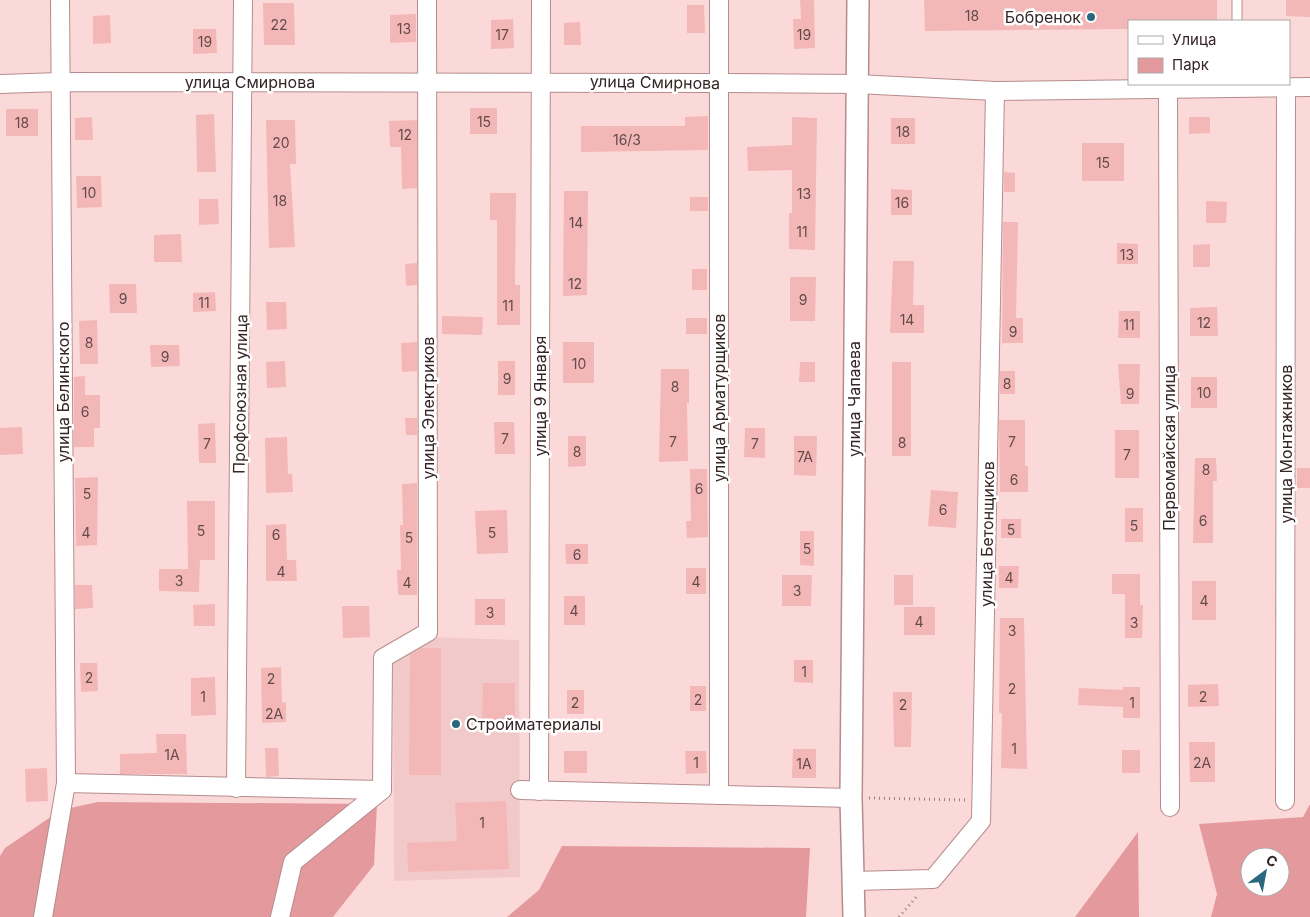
<svg xmlns="http://www.w3.org/2000/svg" width="1310" height="917" font-family="Inter,sans-serif">
	<rect width="100%" height="100%" fill="#fcd9d9"/>
	<path fill="#f2c9c9" d="M426,637L519,640L520,877L394,881L393,657Z"/>
	<g fill="#e4999c" fill-rule="evenodd">
		<path d="M98,802L377,804L374,865L333,917H0V856L5,848L61,810Z"/>
		<path d="M1310,804V917H1211L1217,894L1199,824L1303,817ZM1250,857H1280V887H1250Z"/>
		<path d="M1138,832L1139,917H1075Z"/>
		<path d="M562,846L810,848L806,917H507L539,890Z"/>
	</g>
	<g fill="#f3b7b8">
		<path d="M800,0H814L815,48L794,49L793,19H801Z"/>
		<path d="M924,0H1217V21H1129V29L925,31Z"/>
		<path d="M1286,0H1310V17L1286,16Z"/>
		<path d="M263,3H294L295,45H264Z"/>
		<path d="M687,5H704L705,33H687Z"/>
		<path d="M416,14V42L390,43V15Z"/>
		<path d="M110,15L111,43L93,44V16Z"/>
		<path d="M513,19L514,48L491,49V20Z"/>
		<path d="M580,22L581,45H564V23Z"/>
		<path d="M193,29H216L217,53L193,54Z"/>
		<rect x="470" y="108" width="27" height="26"/>
		<rect x="6" y="109" width="32" height="27"/>
		<path d="M214,114L216,172H197L196,115Z"/>
		<path d="M708,116V150L581,152V126H685V117Z"/>
		<path d="M92,117L93,140H75V118Z"/>
		<path d="M792,117L817,118L815,250L789,249V213H792V170L748,171L747,147L792,145Z"/>
		<path d="M1189,117H1210V133L1189,134Z"/>
		<rect x="891" y="118" width="24" height="26"/>
		<path d="M266,120H295L296,164H290L295,247L269,248Z"/>
		<path d="M417,120V188L402,189L401,147H390L389,121Z"/>
		<rect x="1082" y="143" width="42" height="38"/>
		<path d="M1004,172L1015,173V192H1004Z"/>
		<path d="M76,176H101L102,207L77,208Z"/>
		<path d="M891,189L912,190V215H891Z"/>
		<path d="M564,191H588L587,295L563,296Z"/>
		<path d="M490,193H516L515,285H520V325H497V220H490Z"/>
		<rect x="690" y="197" width="18" height="14"/>
		<path d="M199,199H218L219,224L199,225Z"/>
		<path d="M1206,201L1227,202L1226,223H1206Z"/>
		<path d="M1003,222H1018L1016,318H1023V343H1002Z"/>
		<path d="M181,234L182,262H154V235Z"/>
		<path d="M1117,243L1138,244V264H1117Z"/>
		<path d="M1210,244V267H1193V245Z"/>
		<path d="M893,261H914L913,305H924V333H890Z"/>
		<path d="M417,263V285L406,286L405,264Z"/>
		<rect x="692" y="269" width="15" height="21"/>
		<path d="M790,277H816L815,321H790Z"/>
		<path d="M109,284H136L137,313H110Z"/>
		<path d="M215,292L216,311L193,312V293Z"/>
		<path d="M266,302H286L287,329L267,330Z"/>
		<path d="M1217,307L1218,336H1190V308Z"/>
		<path d="M1119,311H1140V338H1118Z"/>
		<path d="M442,316L483,317L482,335L442,334Z"/>
		<rect x="686" y="318" width="21" height="16"/>
		<path d="M97,320L98,364H80L79,321Z"/>
		<path d="M417,342V371L402,372L401,343Z"/>
		<rect x="563" y="342" width="31" height="41"/>
		<path d="M150,345H179L180,366L151,367Z"/>
		<path d="M285,361L286,387L267,388L266,362Z"/>
		<rect x="498" y="361" width="17" height="34"/>
		<path d="M800,362H815V382H799Z"/>
		<rect x="892" y="362" width="19" height="94"/>
		<path d="M1118,364H1140L1139,404H1121Z"/>
		<path d="M661,369H689V403H687L688,461L659,462Z"/>
		<rect x="1000" y="371" width="15" height="23"/>
		<path d="M85,376V395H100V428H94V447H74V377Z"/>
		<rect x="1191" y="377" width="26" height="31"/>
		<path d="M405,418H417V435H406Z"/>
		<path d="M999,420H1025V466H1028V492H1000Z"/>
		<path d="M494,422H514L515,454H495Z"/>
		<path d="M215,423L216,463H199L198,424Z"/>
		<path d="M22,427L23,454L0,455V428Z"/>
		<path d="M745,428H765V458L744,457Z"/>
		<rect x="1115" y="430" width="24" height="48"/>
		<path d="M568,436H586V466L568,467Z"/>
		<path d="M794,436H817L816,476L794,475Z"/>
		<path d="M287,437L288,474H292L293,492L266,493L265,438Z"/>
		<path d="M1195,458H1216L1217,481H1213V543H1193Z"/>
		<rect x="1297" y="468" width="13" height="20"/>
		<path d="M690,469H707L708,537L687,538L686,521H691Z"/>
		<path d="M98,477L97,545L76,546L75,478Z"/>
		<path d="M417,483V595H398L397,570H401L400,525H403L402,484Z"/>
		<path d="M931,490L958,492L956,528L928,526Z"/>
		<path d="M187,501H215V560H200L199,592L159,591V569H188Z"/>
		<rect x="1125" y="508" width="18" height="34"/>
		<path d="M507,510L508,553L477,554L475,511Z"/>
		<rect x="1001" y="519" width="20" height="19"/>
		<path d="M286,524L287,560H296L297,581H266V525Z"/>
		<path d="M800,531H814V566L800,565Z"/>
		<path d="M565,544H588V564H566Z"/>
		<path d="M999,566H1019L1018,588H999Z"/>
		<rect x="686" y="568" width="20" height="26"/>
		<path d="M1112,574H1140V605H1143L1142,638H1125V594H1112Z"/>
		<path d="M782,575H812L811,606H782Z"/>
		<rect x="894" y="575" width="19" height="30"/>
		<rect x="1192" y="581" width="24" height="39"/>
		<path d="M75,585H92L93,608L75,609Z"/>
		<rect x="564" y="596" width="21" height="29"/>
		<rect x="475" y="599" width="30" height="26"/>
		<path d="M215,604V626H194L193,605Z"/>
		<path d="M342,606H369L370,637L343,638Z"/>
		<rect x="904" y="607" width="31" height="28"/>
		<path d="M1000,618H1024L1027,769L1001,768L1002,713H999Z"/>
		<path d="M421,648H441V775H409L410,655Z"/>
		<path d="M794,660H813V683L794,682Z"/>
		<path d="M80,663H97L98,691L81,692Z"/>
		<path d="M281,667L282,703L286,702V722L262,723L261,668Z"/>
		<path d="M215,677L216,715L191,716V678Z"/>
		<path d="M483,683H515V724H482Z"/>
		<path d="M1218,684L1219,706L1188,707V685Z"/>
		<rect x="690" y="686" width="16" height="25"/>
		<path d="M1123,687H1140V718H1123V707L1078,705L1079,688L1123,690Z"/>
		<rect x="567" y="690" width="17" height="24"/>
		<path d="M893,692H912L911,747H894Z"/>
		<path d="M156,734H186L187,774H120V754L157,753Z"/>
		<path d="M1189,742H1215V782H1190Z"/>
		<path d="M265,748H278L279,776L266,777Z"/>
		<path d="M793,749H816V778H792Z"/>
		<rect x="1122" y="750" width="18" height="23"/>
		<rect x="564" y="751" width="23" height="22"/>
		<path d="M685,751H706L707,773L686,774Z"/>
		<path d="M47,768L48,801L26,802L25,769Z"/>
		<path d="M506,801L509,869L408,872L407,843L457,841L455,803Z"/>
	</g>
	<g fill="none" stroke-linecap="round" stroke-linejoin="round">
		<g stroke="#b58c8d" stroke-width="11">
			<path id="service" d="M1237,0V21"/>
		</g>
		<g stroke="#b58c8d" stroke-width="20">
			<g id="minor">
				<path d="M60,0L66,783"/>
				<path d="M0,84L60,82L718,83L857,84L995,91L1310,87"/>
				<path d="M1168,89L1170,807"/>
				<path d="M236,788L243,0"/>
				<path d="M382,790L383,658L428,632L427,0"/>
				<path d="M520,790L851,798"/>
				<path d="M539,791L541,0"/>
				<path d="M719,795V0"/>
				<path d="M1285,801L1286,88"/>
				<path d="M853,881L933,879L981,821L995,91"/>
				<path d="M43,917L66,783L382,790"/>
				<path d="M280,917L293,862L382,790"/>
			</g>
		</g>
		<g stroke="#b58c8d" stroke-width="24">
			<path id="tertiary" d="M854,917L851,798L858,0"/>
		</g>
		<g stroke="#997f80" stroke-width="3" stroke-dasharray="1 4" stroke-linecap="butt">
			<path d="M869,798L966,800"/>
			<path d="M899,917L918,895"/>
		</g>
		<use href="#service" stroke="#fff" stroke-width="9"/>
		<use href="#minor" stroke="#fff" stroke-width="18"/>
		<use href="#tertiary" stroke="#fff" stroke-width="21"/>
	</g>
	<g fill="#2b677e" stroke="#fff" stroke-width="2">
		<circle cx="1091" cy="17" r="5"/>
		<circle cx="456" cy="724" r="5"/>
	</g>
	<g text-anchor="middle" dominant-baseline="central" stroke-width="5" stroke-linejoin="round" paint-order="stroke">
		<g font-size="14" fill="#644a4a">
			<text x="972" y="15">18</text>
			<text x="279" y="24">22</text>
			<text x="404" y="28">13</text>
			<text x="502" y="34">17</text>
			<text x="804" y="34">19</text>
			<text x="205" y="41">19</text>
			<text x="484" y="121">15</text>
			<text x="22" y="122">18</text>
			<text x="903" y="131">18</text>
			<text x="405" y="134">12</text>
			<text x="627" y="139">16/3</text>
			<text x="281" y="142">20</text>
			<text x="1103" y="162">15</text>
			<text x="89" y="192">10</text>
			<text x="804" y="193">13</text>
			<text x="280" y="200">18</text>
			<text x="902" y="202">16</text>
			<text x="576" y="222">14</text>
			<text x="802" y="231">11</text>
			<text x="1127" y="254">13</text>
			<text x="575" y="283">12</text>
			<text x="123" y="298">9</text>
			<text x="803" y="299">9</text>
			<text x="204" y="302">11</text>
			<text x="508" y="305">11</text>
			<text x="907" y="319">14</text>
			<text x="1204" y="322">12</text>
			<text x="1129" y="324">11</text>
			<text x="1013" y="331">9</text>
			<text x="89" y="342">8</text>
			<text x="165" y="356">9</text>
			<text x="579" y="363">10</text>
			<text x="507" y="378">9</text>
			<text x="1007" y="383">8</text>
			<text x="675" y="386">8</text>
			<text x="1204" y="392">10</text>
			<text x="1130" y="393">9</text>
			<text x="85" y="411">6</text>
			<text x="505" y="438">7</text>
			<text x="673" y="441">7</text>
			<text x="1012" y="441">7</text>
			<text x="902" y="442">8</text>
			<text x="207" y="443">7</text>
			<text x="755" y="443">7</text>
			<text x="577" y="451">8</text>
			<text x="1127" y="454">7</text>
			<text x="805" y="456">7А</text>
			<text x="1206" y="469">8</text>
			<text x="1014" y="479">6</text>
			<text x="699" y="488">6</text>
			<text x="87" y="493">5</text>
			<text x="943" y="509">6</text>
			<text x="1203" y="520">6</text>
			<text x="1134" y="525">5</text>
			<text x="1011" y="529">5</text>
			<text x="201" y="530">5</text>
			<text x="86" y="532">4</text>
			<text x="492" y="532">5</text>
			<text x="276" y="534">6</text>
			<text x="409" y="537">5</text>
			<text x="807" y="548">5</text>
			<text x="577" y="554">6</text>
			<text x="281" y="571">4</text>
			<text x="1009" y="577">4</text>
			<text x="179" y="580">3</text>
			<text x="696" y="581">4</text>
			<text x="407" y="582">4</text>
			<text x="797" y="590">3</text>
			<text x="1204" y="600">4</text>
			<text x="574" y="610">4</text>
			<text x="490" y="612">3</text>
			<text x="919" y="621">4</text>
			<text x="1134" y="622">3</text>
			<text x="1012" y="630">3</text>
			<text x="804" y="671">1</text>
			<text x="89" y="677">2</text>
			<text x="271" y="678">2</text>
			<text x="1012" y="688">2</text>
			<text x="203" y="696">1</text>
			<text x="1203" y="696">2</text>
			<text x="698" y="699">2</text>
			<text x="575" y="702">2</text>
			<text x="1132" y="702">1</text>
			<text x="903" y="704">2</text>
			<text x="274" y="713">2А</text>
			<text x="1014" y="748">1</text>
			<text x="172" y="754">1А</text>
			<text x="696" y="762">1</text>
			<text x="1202" y="762">2А</text>
			<text x="804" y="763">1А</text>
			<text x="482" y="822">1</text>
		</g>
		<g font-size="16" fill="#352526" stroke="#fff" text-anchor="end">
			<text x="1081" y="17">Бобренок</text>
			<text x="466" y="724" text-anchor="start">Стройматериалы</text>
		</g>
		<g font-size="16" fill="#352526" stroke="#fff">
			<text x="250" y="82">улица Смирнова</text>
			<text transform="translate(655 82) rotate(1)">улица Смирнова</text>
			<text transform="translate(63 392) rotate(-90)">улица Белинского</text>
			<text transform="translate(240 394) rotate(-89)">Профсоюзная улица</text>
			<text transform="translate(540 396) rotate(-90)">улица 9 Января</text>
			<text transform="translate(719 398) rotate(-90)">улица Арматурщиков</text>
			<text transform="translate(854 399) rotate(-90)">улица Чапаева</text>
			<text transform="translate(428 408) rotate(-90)">улица Электриков</text>
			<text transform="translate(1286 444) rotate(-90)">улица Монтажников</text>
			<text transform="translate(1169 448) rotate(-90)">Первомайская улица</text>
			<text transform="translate(987 534) rotate(-89)">улица Бетонщиков</text>
		</g>
	</g>
	<rect x="1128" y="20" width="162" height="65" fill="#ffffff" stroke="#aea8a8"/>
	<rect x="1138" y="36" width="25" height="8" fill="#ffffff" stroke="#aea8a8"/>
	<text x="1172" y="45" font-size="15" fill="#352526">Улица</text>
	<rect x="1138" y="58" width="25" height="15" fill="#e4999c" stroke="#aea8a8"/>
	<text x="1172" y="70" font-size="15" fill="#352526">Парк</text>
	<g transform="translate(1265 872) rotate(32)"><circle r="24" fill="#ffffff" stroke="#aea8a8"/>
	<path d="M0-4L9 19L0 12L-9 19Z" fill="#2b677e"/>
	<text y="-8" font-size="14" font-weight="bold" text-anchor="middle" fill="#352526">С</text>
	</g>
</svg>
